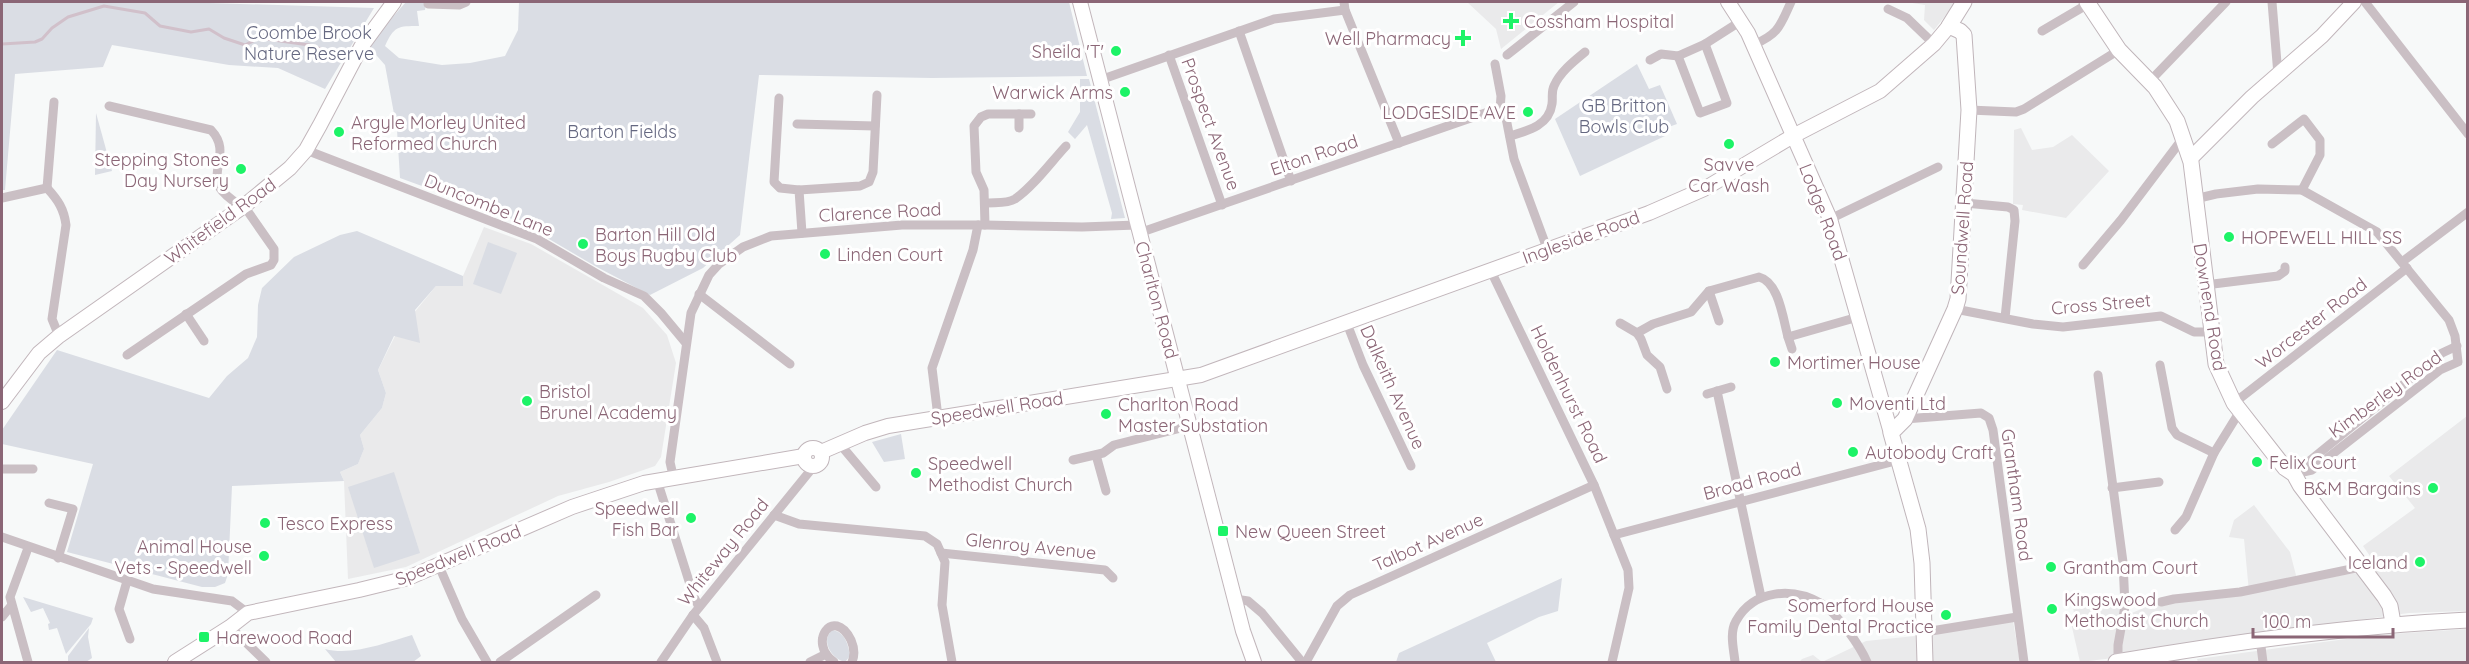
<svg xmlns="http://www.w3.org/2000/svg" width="2469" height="664" font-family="Quicksand,sans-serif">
	<rect width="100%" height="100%" fill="#f7f9f9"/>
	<g fill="#eaeaeb">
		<path d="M1467,2H1559L1501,49L1496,29Z"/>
		<path d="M1906,2H1956L1934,30L1924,20L1925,5Z"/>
		<path d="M2021,128L2032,150L2053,147L2072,135L2109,171L2066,218L2022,210L2023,205L2013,204L2014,130Z"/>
		<path d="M484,227L531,244L643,308L667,335L676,363L661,457L655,466L609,482L558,496L406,567L348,579L344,481L340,472L358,464L364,449L360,435L382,408L386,393L378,370L395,336L436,286L463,285V276Z"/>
		<path d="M2467,416V611L2409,613L2207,641L2176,647L2180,662H2123L2122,657L2080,662L2071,623L2075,622L2073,606L2120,607L2132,613L2169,597L2249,592L2244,539L2229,537L2234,520L2254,505L2290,552L2298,583L2379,569L2363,546L2415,508L2389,476Z"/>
		<path d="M2013,621L2020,662H1799L1802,659L1813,655L1822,662L1866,641L1925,635Z"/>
		<path d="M2467,629V662H2198L2197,659L2376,635Z"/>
	</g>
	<g fill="#dadde4">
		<path d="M2,2H177L374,8L325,89L278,68L229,65L112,45L103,67L15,74L5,190H2Z"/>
		<path d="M406,2H426L425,10L417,11L419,26C398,26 394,26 385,46L399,58L442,65L470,63L505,56L518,30L519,2H1069L1087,76L932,78L759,75L740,235L703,268L650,295L595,266L520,222L400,178L397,130L385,65L370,48L382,29Z"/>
		<path d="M1637,64L1649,89L1660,85L1677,124L1663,129L1665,136L1580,176L1555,119Z"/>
		<path d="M1080,79H1089L1125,218L1111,219L1112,213L1087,125L1075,139L1068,132L1080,112Z"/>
		<path d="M96,113L112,171L95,175Z"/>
		<path d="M357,231L463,276V286H436L415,310L420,343L394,336L378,370L386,393L382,408L360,435L364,449L358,464L340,472L344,481L232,486L228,574L225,583L215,587H202L67,552L93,464L2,444V430L57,350L209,398L227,376L248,358L257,337L258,305L262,288L294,257L340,235Z"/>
		<path d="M488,242L517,253L501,294L473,284Z"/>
		<path d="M901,434L905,459L884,462L872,442Z"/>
		<path d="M394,472L420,553L374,568L348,487Z"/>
		<path d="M1562,578L1558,611L1539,617L1487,643L1496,662H1396L1399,653Z"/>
		<path d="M23,597L93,618L91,624L66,654L57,628L49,630L48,624L50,623L43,608L31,612Z"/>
		<path d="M89,628L88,637L92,658L86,662H68V656Z"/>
		<path d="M832,630C845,632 848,644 850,656L845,662C832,659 820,641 832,630Z"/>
		<path d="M412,635L421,656L413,662H336L325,649C352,656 385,643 412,635Z"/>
	</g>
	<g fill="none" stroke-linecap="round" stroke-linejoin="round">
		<path stroke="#d1c0ca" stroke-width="3" d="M2,44L35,42L42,39L52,28L68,17L104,6L145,13L160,26L191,32L209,29L224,38L245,45L259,38L309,45L321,49"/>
		<g stroke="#c2b6bb" stroke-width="16">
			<g id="secondary">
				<path d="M1080,2L1243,631L1254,662"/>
				<path d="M1728,2L1748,33L1830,219L1891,433"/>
				<path d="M2191,158L2252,97L2322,36L2354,2"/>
				<path d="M2,402L39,353L59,336L244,206L290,168L306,150L320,125L361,47L394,2"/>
				<circle cx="813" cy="457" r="9"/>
				<path d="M821,452L865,433L888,426L1201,375L1649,213L1704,189L1793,136L1880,91L1934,44L1949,26"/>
				<path d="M175,662L230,627L248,613L359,590L408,578L572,507L644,483L804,456"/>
			</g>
		</g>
		<g stroke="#c0b5ba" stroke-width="17">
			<g id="primary">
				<path d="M2087,2L2119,50L2155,87L2177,121L2191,162L2216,364L2234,403L2285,468L2294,474L2300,485L2384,596L2390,606L2393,623"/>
				<path d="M1925,662L1922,563L1918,529L1891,433L1905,419L1955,309L1958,299L1969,110L1964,35L1960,31L1949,26L1964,2"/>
				<path d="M2116,662C2232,642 2349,626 2468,620"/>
			</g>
		</g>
		<g stroke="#cabfc4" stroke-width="9">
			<path d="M1344,2L1345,10L1399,143"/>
			<path d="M2272,2L2278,75"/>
			<path d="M2365,2L2468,134"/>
			<path d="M428,4L459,5L466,2"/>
			<path d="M1888,9L1907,18L1934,44"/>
			<path d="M1239,31L1291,181"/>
			<path d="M2042,31L2088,4"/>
			<path d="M1753,45C1779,34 1780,26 1791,2"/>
			<path d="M1169,55L1222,205"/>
			<path d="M1507,55L1574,2"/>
			<path d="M1678,56L1700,113L1727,103L1705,44"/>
			<path d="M1650,60L1661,54L1678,56L1705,44L1741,21"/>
			<path d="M1495,64L1501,96L1500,110"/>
			<path d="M1100,80L1274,19L1345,10"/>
			<path d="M2150,81L2226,2"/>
			<path d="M779,98L774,182L780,188L799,190L802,233"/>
			<path d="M109,106L211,130C231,151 210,169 220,188C225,196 235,202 242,207"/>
			<path d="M1500,110L1506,118L1514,159L1548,251"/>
			<path d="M1969,110L2016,112L2024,109L2119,50"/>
			<path d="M1019,114V128"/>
			<path d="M797,124L875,126"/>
			<path d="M1510,136C1527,131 1549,126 1552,104C1553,98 1551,92 1554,86C1560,72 1574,61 1585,52"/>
			<path d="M2272,144L2304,119L2320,140V155L2302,190"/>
			<path d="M306,150L537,239L604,278L644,296L661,313L686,343"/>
			<path d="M47,188C58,200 64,209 66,225L52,319L59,336"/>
			<path d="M47,188L54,102"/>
			<path d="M799,190L860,186L869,182L873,172L877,95"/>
			<path d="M2,198L47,188"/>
			<path d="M2195,199L2216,194L2258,189L2302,190L2377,232L2449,320L2455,336L2458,362L2440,370L2312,470L2294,474"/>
			<path d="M986,203C995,202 1007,204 1015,199C1033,187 1051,162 1066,146"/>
			<path d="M1965,203L2008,207L2014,210L2015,221L2005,318"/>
			<path d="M1830,219L1938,167"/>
			<path d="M985,225L984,190L976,172L974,126L981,117L988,114H1031"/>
			<path d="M1139,233L1491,111L1500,110"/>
			<path d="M2402,262L2468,212"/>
			<path d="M2083,265L2121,220L2183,138"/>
			<path d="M1490,269L1594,485L1628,570L1629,588L1612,662"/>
			<path d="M2205,285L2278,276L2285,271V267"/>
			<path d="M1709,291L1719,321"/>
			<path d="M699,294L790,364"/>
			<path d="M1955,309L2033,324L2063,327L2161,316L2194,332H2211"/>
			<path d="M186,314L204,341"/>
			<path d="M1346,321L1363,365L1411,466"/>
			<path d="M1620,323L1637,333L1641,339L1647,355L1660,367L1667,389"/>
			<path d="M1637,333L1653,324L1691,312L1709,291L1759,277C1779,282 1783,319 1788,337L1858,317"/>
			<path d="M1788,337L1792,349"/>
			<path d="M127,355L246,274L271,265L274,260V249L244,206"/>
			<path d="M2160,365L2172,428L2177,435L2214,453L2240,411"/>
			<path d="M2098,375L2123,562L2125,606L2118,645V662"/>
			<path d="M1717,391L1761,597"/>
			<path d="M1707,394L1731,387"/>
			<path d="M2234,403L2407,268"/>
			<path d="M938,417L932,368L973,250L978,225"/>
			<path d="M1905,419L1981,413L1989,418L1993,430L2024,662"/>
			<path d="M839,443L876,487"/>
			<path d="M1096,455L1106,491"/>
			<path d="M1073,460L1103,453L1114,445L1189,426"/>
			<path d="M2,469H33"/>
			<path d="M672,471L670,462L691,313L709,275L719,264L743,247L771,236L902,225H985L1082,227L1137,225"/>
			<path d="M2296,472L2442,353L2457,346"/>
			<path d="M657,480L694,597L699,607"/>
			<path d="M2112,488L2159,482"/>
			<path d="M49,503L73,509L58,558"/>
			<path d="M774,515L799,524L925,536L937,544L945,562L942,605L952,662"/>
			<path d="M2175,530L2186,517L2214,453"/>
			<path d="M1614,535L1899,460"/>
			<path d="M2,537L153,589L232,601L248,613"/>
			<path d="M28,548L10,597L28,662"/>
			<path d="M941,553L1105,570L1113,578"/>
			<path d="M439,566L462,619L487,662"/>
			<path d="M127,581L119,609L130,639"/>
			<path d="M1235,599L1248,601L1262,613L1302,662"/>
			<path d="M2161,602L2174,599L2240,592L2361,567"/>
			<path d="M693,615L704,628L717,662"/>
			<path d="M2,617L11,606"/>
			<path d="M230,627L266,662"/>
			<path d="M1925,632L2017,617"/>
			<path d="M2260,639L2263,662"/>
			<path d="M500,662L596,595"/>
			<path d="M661,662L693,615L814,466"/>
			<path d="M810,662L826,654"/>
			<path d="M834,662C807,643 833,605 851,640C854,647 855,655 852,662"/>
			<path d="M1306,662L1337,606L1350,595L1594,485"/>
			<path d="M1735,662C1734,650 1729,633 1736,621C1754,589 1793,587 1822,604C1838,614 1860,646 1867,662"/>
		</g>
		<use href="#secondary" stroke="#fff" stroke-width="14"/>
		<use href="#primary" stroke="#fff" stroke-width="15"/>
	</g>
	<g fill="#1df367" stroke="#fff" stroke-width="2">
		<path d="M1508 12h6v6h6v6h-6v6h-6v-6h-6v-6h6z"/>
		<path d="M1460 29h6v6h6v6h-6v6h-6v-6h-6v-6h6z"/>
		<circle cx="1116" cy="51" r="6"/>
		<circle cx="1125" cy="92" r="6"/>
		<circle cx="1528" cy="112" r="6"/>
		<circle cx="339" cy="132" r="6"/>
		<circle cx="1729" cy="144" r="6"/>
		<circle cx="241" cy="169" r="6"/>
		<circle cx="2229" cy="237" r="6"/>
		<circle cx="583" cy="244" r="6"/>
		<circle cx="825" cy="254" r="6"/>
		<circle cx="1775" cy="362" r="6"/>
		<circle cx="527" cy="401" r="6"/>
		<circle cx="1837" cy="403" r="6"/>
		<circle cx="1106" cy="414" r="6"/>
		<circle cx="1853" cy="452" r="6"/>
		<circle cx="2257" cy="462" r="6"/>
		<circle cx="916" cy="473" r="6"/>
		<circle cx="2433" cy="488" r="6"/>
		<circle cx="691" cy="518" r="6"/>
		<circle cx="265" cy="523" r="6"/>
		<rect x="1217" y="525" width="12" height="12" rx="3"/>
		<circle cx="264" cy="556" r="6"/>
		<circle cx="2420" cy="562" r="6"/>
		<circle cx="2051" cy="567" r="6"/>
		<circle cx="2052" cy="609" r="6"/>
		<circle cx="1946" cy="615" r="6"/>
		<rect x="198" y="631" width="12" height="12" rx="3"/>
	</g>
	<g text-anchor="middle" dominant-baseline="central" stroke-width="6" stroke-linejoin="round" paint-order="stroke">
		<g font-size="18" fill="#8b6676" stroke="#fff" text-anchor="start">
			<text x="1524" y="21">Cossham Hospital</text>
			<text x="1451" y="38" text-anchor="end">Well Pharmacy</text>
			<text x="1104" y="51" text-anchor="end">Sheila 'T'</text>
			<text x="1113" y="92" text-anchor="end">Warwick Arms</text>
			<text x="1516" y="112" text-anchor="end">LODGESIDE AVE</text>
			<text x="351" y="122">Argyle Morley United<tspan x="351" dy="21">Reformed Church</tspan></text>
			<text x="229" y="159" text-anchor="end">Stepping Stones<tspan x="229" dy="21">Day Nursery</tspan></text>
			<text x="1729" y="164" text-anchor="middle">Savve<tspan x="1729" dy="21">Car Wash</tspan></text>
			<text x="595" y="234">Barton Hill Old<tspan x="595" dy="21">Boys Rugby Club</tspan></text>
			<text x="2241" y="237">HOPEWELL HILL SS</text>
			<text x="837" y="254">Linden Court</text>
			<text x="1787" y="362">Mortimer House</text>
			<text x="539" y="391">Bristol<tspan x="539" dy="21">Brunel Academy</tspan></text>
			<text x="1849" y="403">Moventi Ltd</text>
			<text x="1118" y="404">Charlton Road<tspan x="1118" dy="21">Master Substation</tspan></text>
			<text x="1865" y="452">Autobody Craft</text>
			<text x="2269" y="462">Felix Court</text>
			<text x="928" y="463">Speedwell<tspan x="928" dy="21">Methodist Church</tspan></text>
			<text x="2421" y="488" text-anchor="end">B&amp;M Bargains</text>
			<text x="679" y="508" text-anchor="end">Speedwell<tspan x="679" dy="21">Fish Bar</tspan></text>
			<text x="277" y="523">Tesco Express</text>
			<text x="1235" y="531">New Queen Street</text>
			<text x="252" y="546" text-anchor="end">Animal House<tspan x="252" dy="21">Vets - Speedwell</tspan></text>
			<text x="2408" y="562" text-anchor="end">Iceland</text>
			<text x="2063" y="567">Grantham Court</text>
			<text x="2064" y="599">Kingswood<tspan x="2064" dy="21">Methodist Church</tspan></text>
			<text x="1934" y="605" text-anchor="end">Somerford House<tspan x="1934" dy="21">Family Dental Practice</tspan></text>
			<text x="216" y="637">Harewood Road</text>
		</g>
		<g font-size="18" fill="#656881" stroke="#fff">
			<text x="309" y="32">Coombe Brook<tspan x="309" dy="21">Nature Reserve</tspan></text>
			<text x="1624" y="105">GB Britton<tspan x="1624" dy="21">Bowls Club</tspan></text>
			<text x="622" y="131">Barton Fields</text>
		</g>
		<g font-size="18" fill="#8b6676" stroke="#fff">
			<text transform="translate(1211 124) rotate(70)">Prospect Avenue</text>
			<text transform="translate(1314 155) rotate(-19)">Elton Road</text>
			<text transform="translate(489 205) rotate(22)">Duncombe Lane</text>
			<text transform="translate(880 212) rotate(-3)">Clarence Road</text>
			<text transform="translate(1823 212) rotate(69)">Lodge Road</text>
			<text transform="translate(220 221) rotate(-36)">Whitefield Road</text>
			<text transform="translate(1962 228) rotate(-86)">Soundwell Road</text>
			<text transform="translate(1581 237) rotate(-20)">Ingleside Road</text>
			<text transform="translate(1157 300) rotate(75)">Charlton Road</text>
			<text transform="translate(2101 304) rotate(-5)">Cross Street</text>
			<text transform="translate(2210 307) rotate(81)">Downend Road</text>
			<text transform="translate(2311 323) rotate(-38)">Worcester Road</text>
			<text transform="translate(1393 387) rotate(66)">Dalkeith Avenue</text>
			<text transform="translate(1569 394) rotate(64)">Holdenhurst Road</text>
			<text transform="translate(2385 394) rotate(-36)">Kimberley Road</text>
			<text transform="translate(997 408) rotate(-9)">Speedwell Road</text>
			<text transform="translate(1752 481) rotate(-15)">Broad Road</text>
			<text transform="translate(2017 495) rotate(82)">Grantham Road</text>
			<text transform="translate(1428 542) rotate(-24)">Talbot Avenue</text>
			<text transform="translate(1031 546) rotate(6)">Glenroy Avenue</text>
			<text transform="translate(723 552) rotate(-51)">Whiteway Road</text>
			<text transform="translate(458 555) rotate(-22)">Speedwell Road</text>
		</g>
	</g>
	<rect width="2469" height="664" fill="none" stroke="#8b6676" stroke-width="6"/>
	<path d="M2253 628v9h140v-9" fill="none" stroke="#8b6676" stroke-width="3"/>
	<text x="2262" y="628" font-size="18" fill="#8b6676" stroke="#ffffff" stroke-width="4.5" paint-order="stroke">100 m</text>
</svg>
